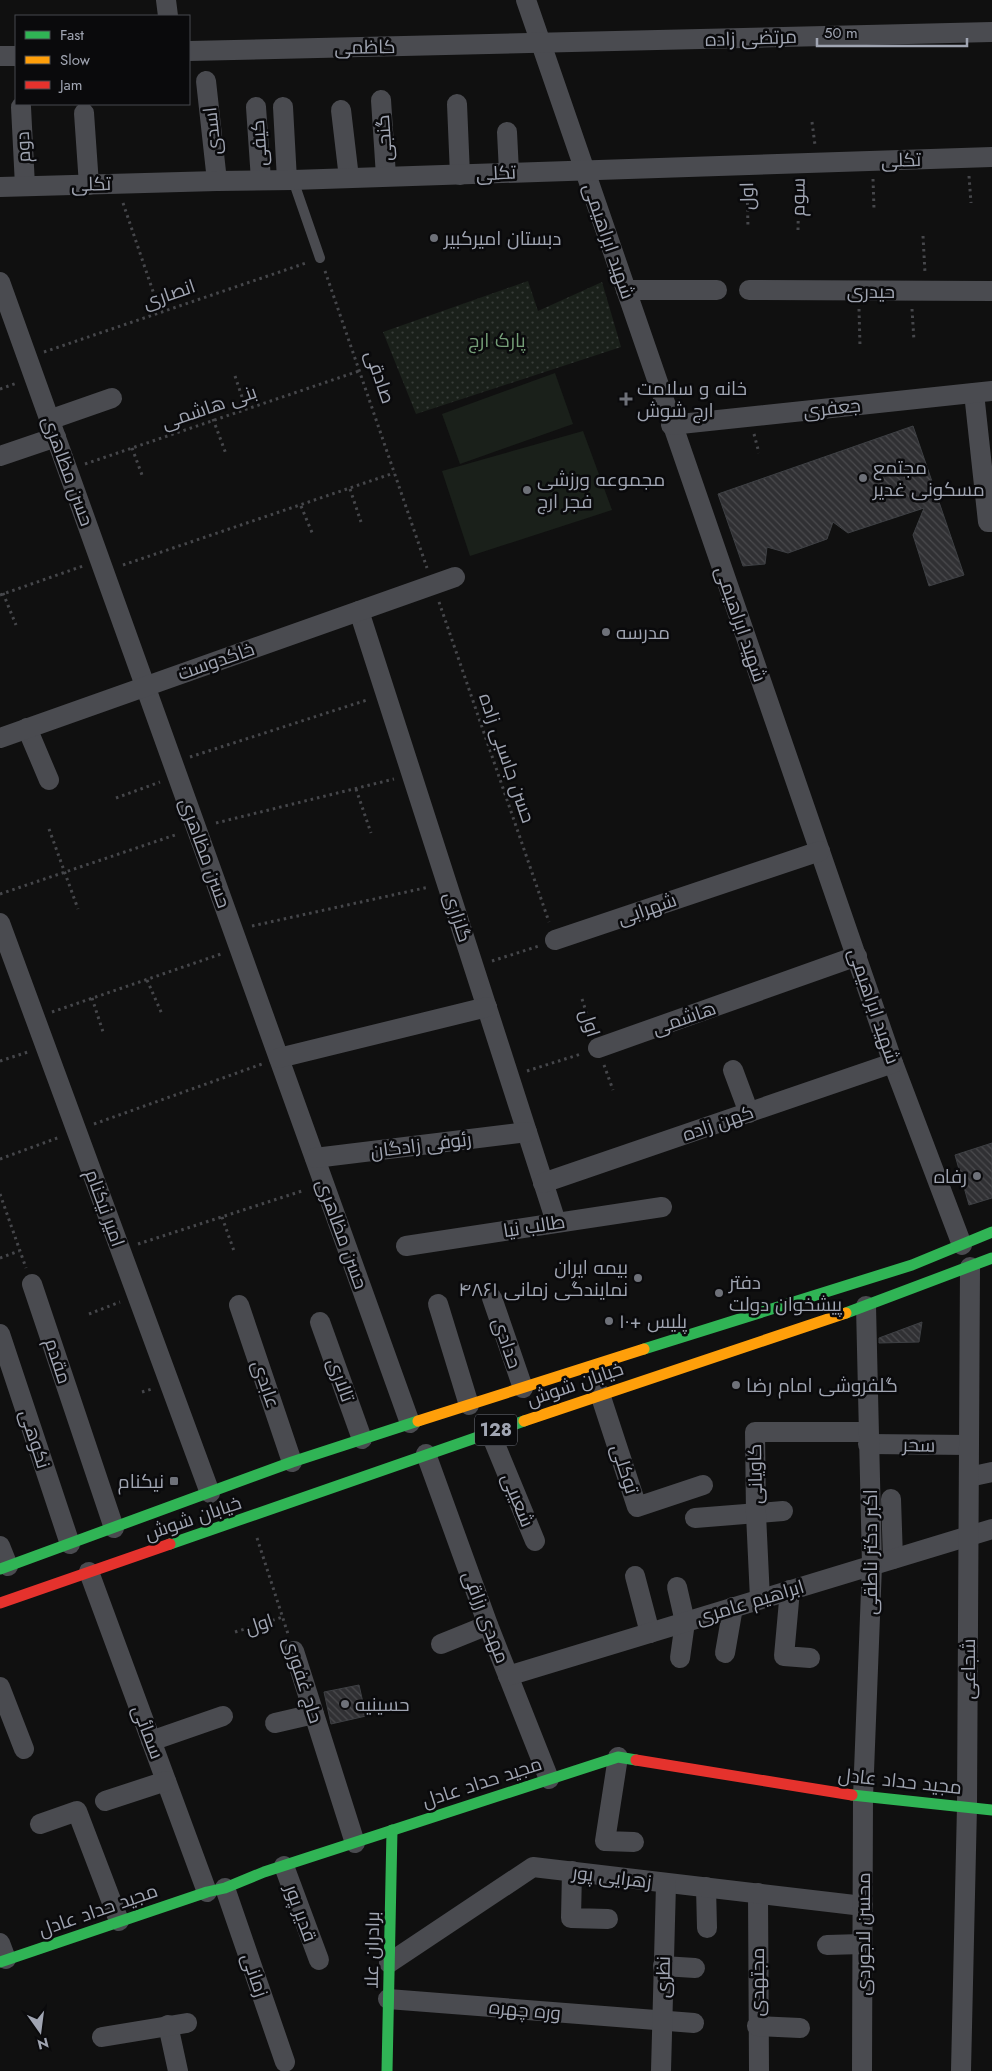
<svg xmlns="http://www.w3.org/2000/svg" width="992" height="2071" font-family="Jost,Cairo,sans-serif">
	<defs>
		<pattern id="green-dots" width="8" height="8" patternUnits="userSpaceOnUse" patternTransform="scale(1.25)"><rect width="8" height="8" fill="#1a201a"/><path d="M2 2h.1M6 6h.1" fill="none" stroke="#383d39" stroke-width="1.8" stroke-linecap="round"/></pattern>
		<pattern id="building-back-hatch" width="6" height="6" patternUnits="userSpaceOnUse" patternTransform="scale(1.25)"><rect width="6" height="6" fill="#303033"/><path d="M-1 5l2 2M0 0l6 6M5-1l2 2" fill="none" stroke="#4b4b4e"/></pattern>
	</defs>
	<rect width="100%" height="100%" fill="#101010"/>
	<path fill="url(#green-dots)" d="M528,281L538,311L602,282L621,347L416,414L383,332Z"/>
	<g fill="#1a201a">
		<path d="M555,373L573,424L460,464L442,414Z"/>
		<path d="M583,431L612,510L470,556L442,471Z"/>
	</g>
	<g fill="url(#building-back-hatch)" stroke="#3e4044">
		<path d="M913,426L964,575L929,586L913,535L924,508L848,533L833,522L827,539L788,553L767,547L765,564L743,566L718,494Z"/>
		<path d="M992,1143V1198L969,1205L955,1155Z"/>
		<path d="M922,1322L919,1342L879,1343V1338Z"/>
		<path d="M359,1685L366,1716L331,1724L324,1692Z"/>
	</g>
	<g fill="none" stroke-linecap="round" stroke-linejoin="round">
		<g stroke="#46474b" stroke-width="3" stroke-dasharray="2.5 4" stroke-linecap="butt">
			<path d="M812,122L815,145"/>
			<path d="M969,176L971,203"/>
			<path d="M873,179L874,209"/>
			<path d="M747,183L748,228"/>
			<path d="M123,203L160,312"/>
			<path d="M798,230L799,181"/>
			<path d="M923,236L925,273"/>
			<path d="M325,271L427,568"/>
			<path d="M859,309L860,346"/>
			<path d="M912,309L914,341"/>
			<path d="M44,352L306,263"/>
			<path d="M235,376L246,409"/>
			<path d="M0,389L17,383"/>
			<path d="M213,419L226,454"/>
			<path d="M754,434L759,453"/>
			<path d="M132,448L142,475"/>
			<path d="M85,464L359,371"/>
			<path d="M350,489L361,522"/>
			<path d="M301,506L313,535"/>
			<path d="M123,565L394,473"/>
			<path d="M3,593L16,625"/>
			<path d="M0,595L83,566"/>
			<path d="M439,602L549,922"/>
			<path d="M190,757L367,700"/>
			<path d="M356,789L371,833"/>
			<path d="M116,798L160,782"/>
			<path d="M216,823L394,779"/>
			<path d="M49,829L78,909"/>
			<path d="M0,894L178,834"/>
			<path d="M252,926L429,887"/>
			<path d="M492,961L539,946"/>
			<path d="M147,980L162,1014"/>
			<path d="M92,998L104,1035"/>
			<path d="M582,999L592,1030"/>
			<path d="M52,1012L221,954"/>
			<path d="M0,1061L28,1052"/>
			<path d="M604,1065L613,1090"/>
			<path d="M527,1071L581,1054"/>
			<path d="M94,1124L262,1064"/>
			<path d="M0,1159L60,1137"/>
			<path d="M0,1194L26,1268"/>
			<path d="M222,1217L234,1251"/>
			<path d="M138,1244L305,1190"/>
			<path d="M0,1258L19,1251"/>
			<path d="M89,1314L120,1302"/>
			<path d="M142,1392L152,1389"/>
			<path d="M257,1538L288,1634"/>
			<path d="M235,1632L283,1617"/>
		</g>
		<path stroke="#4a4b50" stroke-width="10" d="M293,180L320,258"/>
		<g stroke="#4a4b50" stroke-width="20">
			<path d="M166,0L168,16"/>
			<path d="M526,0L893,1063L962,1245"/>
			<path d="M189,51L992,32"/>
			<path d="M0,56H16"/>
			<path d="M206,81L217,181"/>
			<path d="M381,100L386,176"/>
			<path d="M457,104L460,175"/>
			<path d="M21,107L25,186"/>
			<path d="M256,107L261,180"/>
			<path d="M283,107L287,180"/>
			<path d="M341,110L349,178"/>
			<path d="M84,113L89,185"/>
			<path d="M507,132L509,172"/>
			<path d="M0,187L217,181L293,180L992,157"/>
			<path d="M0,282L410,1423"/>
			<path d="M626,290H717"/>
			<path d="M749,290L992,291"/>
			<path d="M974,393L988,522H992"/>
			<path d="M49,420L112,398"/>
			<path d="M671,425L992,391"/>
			<path d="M0,456L56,437"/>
			<path d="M359,611L556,1222"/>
			<path d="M27,728L49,780"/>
			<path d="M0,738L455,577"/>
			<path d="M0,923L210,1493"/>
			<path d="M555,940L820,851"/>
			<path d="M598,1048L857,956"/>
			<path d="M279,1058L487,1007"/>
			<path d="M733,1070L749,1113"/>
			<path d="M315,1158L527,1132"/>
			<path d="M543,1183L893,1063"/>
			<path d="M406,1246L662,1207"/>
			<path d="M32,1284L114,1528"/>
			<path d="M492,1298L523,1388"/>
			<path d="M438,1304L469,1405"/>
			<path d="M239,1305L292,1462"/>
			<path d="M320,1322L362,1439"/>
			<path d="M0,1334L70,1544"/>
			<path d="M600,1394L637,1507L703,1485"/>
			<path d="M490,1432L535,1541"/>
			<path d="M868,1444L969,1445"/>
			<path d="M426,1454L488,1625L549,1779"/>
			<path d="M969,1477L992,1472"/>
			<path d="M891,1499L893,1559"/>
			<path d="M695,1518L783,1511"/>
			<path d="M0,1546L8,1566"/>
			<path d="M89,1572L207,1892"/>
			<path d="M635,1576L650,1633"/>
			<path d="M677,1587L685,1622L680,1658"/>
			<path d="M790,1590L784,1656L810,1658"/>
			<path d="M760,1599L756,1514L755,1432H868"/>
			<path d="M441,1644L488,1625"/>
			<path d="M294,1651L355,1843"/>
			<path d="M725,1653L733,1607"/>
			<path d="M508,1676L992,1529"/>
			<path d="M0,1687L24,1749"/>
			<path d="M275,1723L314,1714"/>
			<path d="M151,1741L223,1716"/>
			<path d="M618,1757L605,1841L634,1842"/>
			<path d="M105,1801L166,1781"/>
			<path d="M40,1824L77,1811L119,1921"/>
			<path d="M284,1866L319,1960"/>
			<path d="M572,1871L571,1918L608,1919"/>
			<path d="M706,1887L707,1928"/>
			<path d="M225,1888L285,2062"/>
			<path d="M758,1893L759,2071"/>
			<path d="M0,1943L6,1959"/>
			<path d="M827,1945L862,1944"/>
			<path d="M389,1963L533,1867L863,1906"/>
			<path d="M663,1966L695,1968"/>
			<path d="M388,1999L694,2023"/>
			<path d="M168,2025L178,2071"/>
			<path d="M757,2026L800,2028"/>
			<path d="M102,2037L187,2023"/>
			<path d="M661,2071L666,1884"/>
			<path d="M862,2071L863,1797L872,1565L866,1306"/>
			<path d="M961,2071L967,1806L970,1267"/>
		</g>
		<g stroke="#30b455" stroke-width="11">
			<path d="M846,1313L992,1258"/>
			<path d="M644,1349L912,1265L992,1232"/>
			<path d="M170,1544L524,1421"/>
			<path d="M0,1569L292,1462L418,1421"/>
			<path d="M852,1795L992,1810"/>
			<path d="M0,1962L207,1892L225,1888L264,1872L618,1757L636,1760"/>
			<path d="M387,2071L392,1830"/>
		</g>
		<g stroke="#ff9f0a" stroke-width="11">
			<path d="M418,1421L644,1349"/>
			<path d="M524,1421L846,1313"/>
		</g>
		<g stroke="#e5322d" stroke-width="11">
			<path d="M0,1603L170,1544"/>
			<path d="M636,1760L852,1795"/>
		</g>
	</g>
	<g fill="#6e7179" stroke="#0a0a0c" stroke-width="2">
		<circle cx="434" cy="238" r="5"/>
		<path d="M623.5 391.5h5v5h5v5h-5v5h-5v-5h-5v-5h5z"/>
		<circle cx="863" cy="478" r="5"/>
		<circle cx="527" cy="490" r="5"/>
		<circle cx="606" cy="632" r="5"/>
		<circle cx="977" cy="1176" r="5"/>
		<circle cx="638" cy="1278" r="5"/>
		<circle cx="719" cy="1293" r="5"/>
		<circle cx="609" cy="1321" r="5"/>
		<circle cx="736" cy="1385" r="5"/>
		<rect x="169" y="1476" width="10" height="10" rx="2.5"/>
		<circle cx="345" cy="1704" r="5"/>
	</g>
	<g text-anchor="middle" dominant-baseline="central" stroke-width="5" stroke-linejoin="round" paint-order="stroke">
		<rect fill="#0a0a0c" stroke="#737680" stroke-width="1" x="475" y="1414.5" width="42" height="31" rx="4"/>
		<g font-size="18" font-weight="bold" fill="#a0a5b2">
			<text x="496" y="1430">128</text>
		</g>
		<g font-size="19" fill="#a0a5b2" stroke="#0a0a0c">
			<text transform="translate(751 38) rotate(-2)">مرتضی زاده</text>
			<text transform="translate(365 47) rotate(-1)">کاظمی</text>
			<text transform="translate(212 131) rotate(-96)">اسدی</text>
			<text transform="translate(384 138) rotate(-94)">گنجی</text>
			<text transform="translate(259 143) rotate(-94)">کیفی</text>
			<text transform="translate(23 147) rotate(-93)">دوم</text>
			<text transform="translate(901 160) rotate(-2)">تکلی</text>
			<text transform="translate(496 173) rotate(-3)">تکلی</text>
			<text transform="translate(91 184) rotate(-2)">تکلی</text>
			<text transform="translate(747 196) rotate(-91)">اول</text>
			<text transform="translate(798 197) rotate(-89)">سوم</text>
			<text transform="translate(609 241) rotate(71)">شهید ابراهیمی</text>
			<text x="871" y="291">حیدری</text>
			<text transform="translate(169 294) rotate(-19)">انصاری</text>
			<text transform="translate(380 377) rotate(71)">صادقی</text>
			<text transform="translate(209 407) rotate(-19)">بنی هاشمی</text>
			<text transform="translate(832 408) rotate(-6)">جعفری</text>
			<text transform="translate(68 471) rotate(70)">حسن مظاهری</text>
			<text transform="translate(741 624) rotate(71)">شهید ابراهیمی</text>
			<text transform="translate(216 661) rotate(-19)">خاکدوست</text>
			<text transform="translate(507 758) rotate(71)">حسن جاسبی زاده</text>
			<text transform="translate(205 853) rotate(70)">حسن مظاهری</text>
			<text transform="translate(647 909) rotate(-19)">شهرابی</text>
			<text transform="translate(458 917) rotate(72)">گلزاری</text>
			<text transform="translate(874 1006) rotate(71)">شهید ابراهیمی</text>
			<text transform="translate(684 1018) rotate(-19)">هاشمی</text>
			<text transform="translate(590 1023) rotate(72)">اول</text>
			<text transform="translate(718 1123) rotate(-19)">کهن زاده</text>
			<text transform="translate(421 1145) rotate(-7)">رئوفی زادگان</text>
			<text transform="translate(105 1208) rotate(70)">امیر نیکنام</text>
			<text transform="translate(534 1226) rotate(-9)">طالب نیا</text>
			<text transform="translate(342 1234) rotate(70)">حسن مظاهری</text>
			<text transform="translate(507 1343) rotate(71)">حدادی</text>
			<text transform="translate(58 1361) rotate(72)">مقدم</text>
			<text transform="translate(341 1380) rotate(70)">تالاری</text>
			<text transform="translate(266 1384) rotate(71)">عابدی</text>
			<text transform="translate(575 1384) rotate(-19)">خیابان شوش</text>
			<text transform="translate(35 1439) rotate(72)">نکوهی</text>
			<text transform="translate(919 1445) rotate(1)">سحر</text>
			<text transform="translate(625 1469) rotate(72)">توکلی</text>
			<text transform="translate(755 1474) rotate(-91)">کاویانی</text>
			<text transform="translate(518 1500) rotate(68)">شعیبی</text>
			<text transform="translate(193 1518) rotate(-19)">خیابان شوش</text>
			<text transform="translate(870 1552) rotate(-90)">اکبر دکتر ناطقی</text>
			<text transform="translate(750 1602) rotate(-17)">ابراهیم عامری</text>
			<text transform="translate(486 1617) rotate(69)">مهدی رزاقی</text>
			<text transform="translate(259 1624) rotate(-18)">اول</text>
			<text transform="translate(968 1669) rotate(-90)">شجاعی</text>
			<text transform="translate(303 1680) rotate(72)">حاج غفوری</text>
			<text transform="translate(148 1732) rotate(69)">سمائی</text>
			<text transform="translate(900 1781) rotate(6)">مجید حداد عادل</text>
			<text transform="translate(482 1782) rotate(-18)">مجید حداد عادل</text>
			<text transform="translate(612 1877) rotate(7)">زهرایی پور</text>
			<text transform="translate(98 1910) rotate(-19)">مجید حداد عادل</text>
			<text transform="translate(301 1913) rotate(70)">قدیر پور</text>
			<text transform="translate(863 1934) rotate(-90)">محسن لاجوردی</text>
			<text transform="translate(372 1950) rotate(-89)">برادران علا</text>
			<text transform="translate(255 1975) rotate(71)">زمانی</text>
			<text transform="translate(663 1977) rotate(-89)">نظری</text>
			<text transform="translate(757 1982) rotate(-90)">مجتهدی</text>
			<text transform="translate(525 2010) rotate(5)">وره چهره</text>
		</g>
		<g font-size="19" fill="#a0a5b2" stroke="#0a0a0c" text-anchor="start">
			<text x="444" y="238">دبستان امیرکبیر</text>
			<text x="637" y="388">خانه و سلامت<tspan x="637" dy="22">ارج شوش</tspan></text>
			<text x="873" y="467">مجتمع<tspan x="873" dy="22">مسکونی غدیر</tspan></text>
			<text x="537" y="479">مجموعه ورزشی<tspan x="537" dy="22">فجر ارج</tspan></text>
			<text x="616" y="632">مدرسه</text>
			<text x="967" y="1176" text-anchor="end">رفاه</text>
			<text x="628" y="1267" text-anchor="end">بیمه ایران<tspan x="628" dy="22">نمایندگی زمانی ۴۸۶۱</tspan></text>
			<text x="729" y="1282">دفتر<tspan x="729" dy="22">پیشخوان دولت</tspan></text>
			<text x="619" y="1321">پلیس +۱۰</text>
			<text x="746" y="1385">گلفروشی امام رضا</text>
			<text x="164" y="1481" text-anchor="end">نیکنام</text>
			<text x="355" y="1704">حسینیه</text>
		</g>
		<g font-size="19" fill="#759f78" stroke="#0a0a0c">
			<text x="497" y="340">پارک ارج</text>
		</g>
	</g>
	<rect x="15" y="15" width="175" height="90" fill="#0a0a0c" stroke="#46484e"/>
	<rect x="25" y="31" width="25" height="8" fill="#30b455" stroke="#46484e"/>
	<text x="60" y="40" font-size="15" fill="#a0a5b2">Fast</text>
	<rect x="25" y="56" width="25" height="8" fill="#ff9f0a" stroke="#46484e"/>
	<text x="60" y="65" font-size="15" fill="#a0a5b2">Slow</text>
	<rect x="25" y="81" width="25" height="8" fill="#e5322d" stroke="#46484e"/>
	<text x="60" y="90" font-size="15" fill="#a0a5b2">Jam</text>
	<g transform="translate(40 2031) rotate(166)" stroke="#0a0a0c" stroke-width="4" paint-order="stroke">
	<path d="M0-4L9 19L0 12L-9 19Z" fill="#a0a5b2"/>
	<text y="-8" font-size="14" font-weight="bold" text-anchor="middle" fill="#a0a5b2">N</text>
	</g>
	<path d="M817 38v8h150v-8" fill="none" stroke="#a0a5b2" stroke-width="2.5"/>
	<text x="824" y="38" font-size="15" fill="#a0a5b2" stroke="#0a0a0c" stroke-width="4" paint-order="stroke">50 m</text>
</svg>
